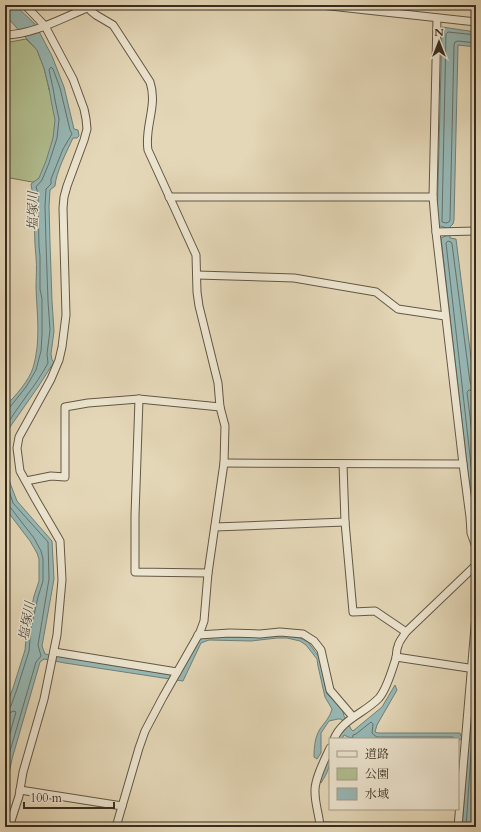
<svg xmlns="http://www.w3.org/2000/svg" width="481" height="832" font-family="Cardo,'Noto Serif JP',serif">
	<rect width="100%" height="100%" fill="#e4d7b7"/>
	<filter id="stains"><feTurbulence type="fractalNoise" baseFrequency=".005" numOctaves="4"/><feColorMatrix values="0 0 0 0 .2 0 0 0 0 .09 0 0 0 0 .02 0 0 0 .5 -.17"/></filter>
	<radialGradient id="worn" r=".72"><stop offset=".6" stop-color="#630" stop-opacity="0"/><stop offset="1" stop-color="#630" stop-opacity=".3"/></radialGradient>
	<path fill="#b2bf90" stroke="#747658" d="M26,39L37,50L44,68L49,89V90V88L61,127L41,176L35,182H32L5,177V41L10,42Z"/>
	<g fill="#97b8b5" stroke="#718079">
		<path d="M5,5H15L35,24L52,56L64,87L74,129L78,130L79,136L77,138H73C67,151 56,172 55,186L50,190L49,206L50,243L52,301L54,331L51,354L52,360L54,362L38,387L10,427L6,440L5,455V404L6,405C16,396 29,380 33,368C41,342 37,314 36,288C36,278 37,267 36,257C36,253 35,249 35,245C34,228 35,210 34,193L32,190L31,184L39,178L46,161L53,138L55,120L51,100L49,88L44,68L37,50L5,15Z"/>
		<path d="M442,27L476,32V47L458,45L454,220L453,224L450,227V238L456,239L476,397V530L472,509L441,238L448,235L447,228L437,225Z"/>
		<path d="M5,457L10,483L17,501L52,541L54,579L42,646L45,654L178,676L200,638L208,637H263L284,635L300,638L308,642L319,657L327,694L342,708L344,716L351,729L353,731L382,707L395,685L397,690L377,725L375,732L378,733H460L461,736L469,737L475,673H476V827H462L469,740L460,739L459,741H458V739H358L348,737L344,735L342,739H337L340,733L347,727L341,719H338L329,721L321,733V753L317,759L314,757C314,747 315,737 320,729C325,722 330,717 332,709L325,697L318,666L317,659L306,645L300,641L287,638H277L251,641L209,640L201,643L183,681L65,663L44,659L40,662L12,759L8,779L5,787V709L13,688L25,650L27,628L34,596L39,581V559L37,553L30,541L8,512L5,506Z"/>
		<path d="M330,755C330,767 328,772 321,783L320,779Z"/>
	</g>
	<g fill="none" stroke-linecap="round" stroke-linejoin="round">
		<g stroke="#67726a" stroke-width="1">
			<path d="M476,35L448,32L446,34L442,220V222L446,223L449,222L450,220L454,45L455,42L458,41L476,43"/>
			<path d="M476,386H472L470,382L452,244L451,242L448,241L446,243L476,509"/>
			<path d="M476,391L469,390L467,392L476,466"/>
			<path d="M5,409L10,407L26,387L36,370L41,351L42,334V299L40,289V256L39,246L38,193L36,187L42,180L49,163L57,138L59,119L55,100L53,88L49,70L50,68L51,67L53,69L60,88L70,130L72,134L63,149L51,179V184L46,189L45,206L46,243L48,301L50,330L47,354L48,363C42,374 35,385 27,395C20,406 10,417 5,430"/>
			<path d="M5,479L13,503L48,542L49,579L38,645L41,656L36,662L8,758L5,774"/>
			<path d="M5,505L10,507L34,538L41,551L43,559V581L38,597L31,628L29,651L17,689L11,706L8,708L5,709"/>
			<path d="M5,714L9,713L14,711L16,712L5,751"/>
			<path d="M352,739L353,735L356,734L371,722L373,724L372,733L374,735L377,737H453L455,739"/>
			<path d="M466,827L472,739L476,707"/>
			<path d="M471,827L476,764"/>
		</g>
		<g stroke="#625845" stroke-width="9">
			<g id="minor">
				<path d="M87,5L91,11L96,15L113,25L117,31L150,82C158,106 144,127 148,150L196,255L197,292L199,306L218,383L220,407L225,426L224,463L208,573L204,621L200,632L163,697L145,731L139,748L116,827"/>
				<path d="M321,5L476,22"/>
				<path d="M437,18L433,197L436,232L463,464L470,517L471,533L476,547"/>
				<path d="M5,35C37,34 65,16 95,5"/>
				<path d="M169,197H433"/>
				<path d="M436,232L476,231"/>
				<path d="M197,275L294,278L376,292L398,309L445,316"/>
				<path d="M139,399L135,516V572L208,573"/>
				<path d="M224,463L463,464"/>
				<path d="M343,464L345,522L353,612L375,611L406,632"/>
				<path d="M26,481L51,476L65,477V407L88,403L139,399L220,407"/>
				<path d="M215,527L345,522"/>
				<path d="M198,635L230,633L260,634L280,632L303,634L314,641L321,650L330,690L353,717"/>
				<path d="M54,652L177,672"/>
				<path d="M396,657L475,669"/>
				<path d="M334,739C342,719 365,713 379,698C387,689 392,670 396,658C397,654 396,650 398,646C399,641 403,637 406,632L476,565"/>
				<path d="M20,790L122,806"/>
				<path d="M320,826L383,827"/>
				<path d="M9,827L19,796L23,772L44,699L57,635L62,580L60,541L36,500L20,471L17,448L19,437L51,379L59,360L62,347L66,315L63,208L64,197L67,186L84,140L87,129L86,119L84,109L73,79L45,26L25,5"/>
				<path d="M319,827L320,826C319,814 315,804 315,792C314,780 325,759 330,748"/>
				<path d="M458,827L476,615"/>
			</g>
		</g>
		<use href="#minor" stroke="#ede5d0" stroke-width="7"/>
	</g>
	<g text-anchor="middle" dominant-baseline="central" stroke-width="3" stroke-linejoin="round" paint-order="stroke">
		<g font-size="13" font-style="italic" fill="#4f5044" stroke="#ede5d0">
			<text transform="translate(33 211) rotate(-89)">塩塚川</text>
			<text transform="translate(27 621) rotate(-80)">塩塚川</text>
		</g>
	</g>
	<rect width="481" height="832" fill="none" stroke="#e4d7b7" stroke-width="20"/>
	<rect x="6" y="6" width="469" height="820" fill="none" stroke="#372d1f" stroke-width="2"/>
	<rect x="10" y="10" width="461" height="812" fill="none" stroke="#372d1f"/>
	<rect x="329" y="738" width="130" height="72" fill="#ede5d0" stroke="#a49b89"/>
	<rect x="337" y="751" width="20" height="6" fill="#ede5d0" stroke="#a49b89"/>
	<text x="365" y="758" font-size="12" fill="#372d1f">道路</text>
	<rect x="337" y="768" width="20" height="12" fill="#b2bf90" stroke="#a49b89"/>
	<text x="365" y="778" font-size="12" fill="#372d1f">公園</text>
	<rect x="337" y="788" width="20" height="12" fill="#97b8b5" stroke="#a49b89"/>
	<text x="365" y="798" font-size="12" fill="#372d1f">水域</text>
	<g transform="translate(439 42)" stroke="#ede5d0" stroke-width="3" paint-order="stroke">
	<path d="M0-3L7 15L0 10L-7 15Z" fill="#372d1f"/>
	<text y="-6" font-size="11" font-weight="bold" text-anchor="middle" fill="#372d1f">N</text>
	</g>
	<path d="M24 802v6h90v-6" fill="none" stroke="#372d1f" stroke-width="2"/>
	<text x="30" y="802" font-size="12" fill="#372d1f" stroke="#ede5d0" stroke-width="3" paint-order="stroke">100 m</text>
	<rect width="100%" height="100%" filter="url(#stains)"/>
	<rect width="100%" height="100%" fill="url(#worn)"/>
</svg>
